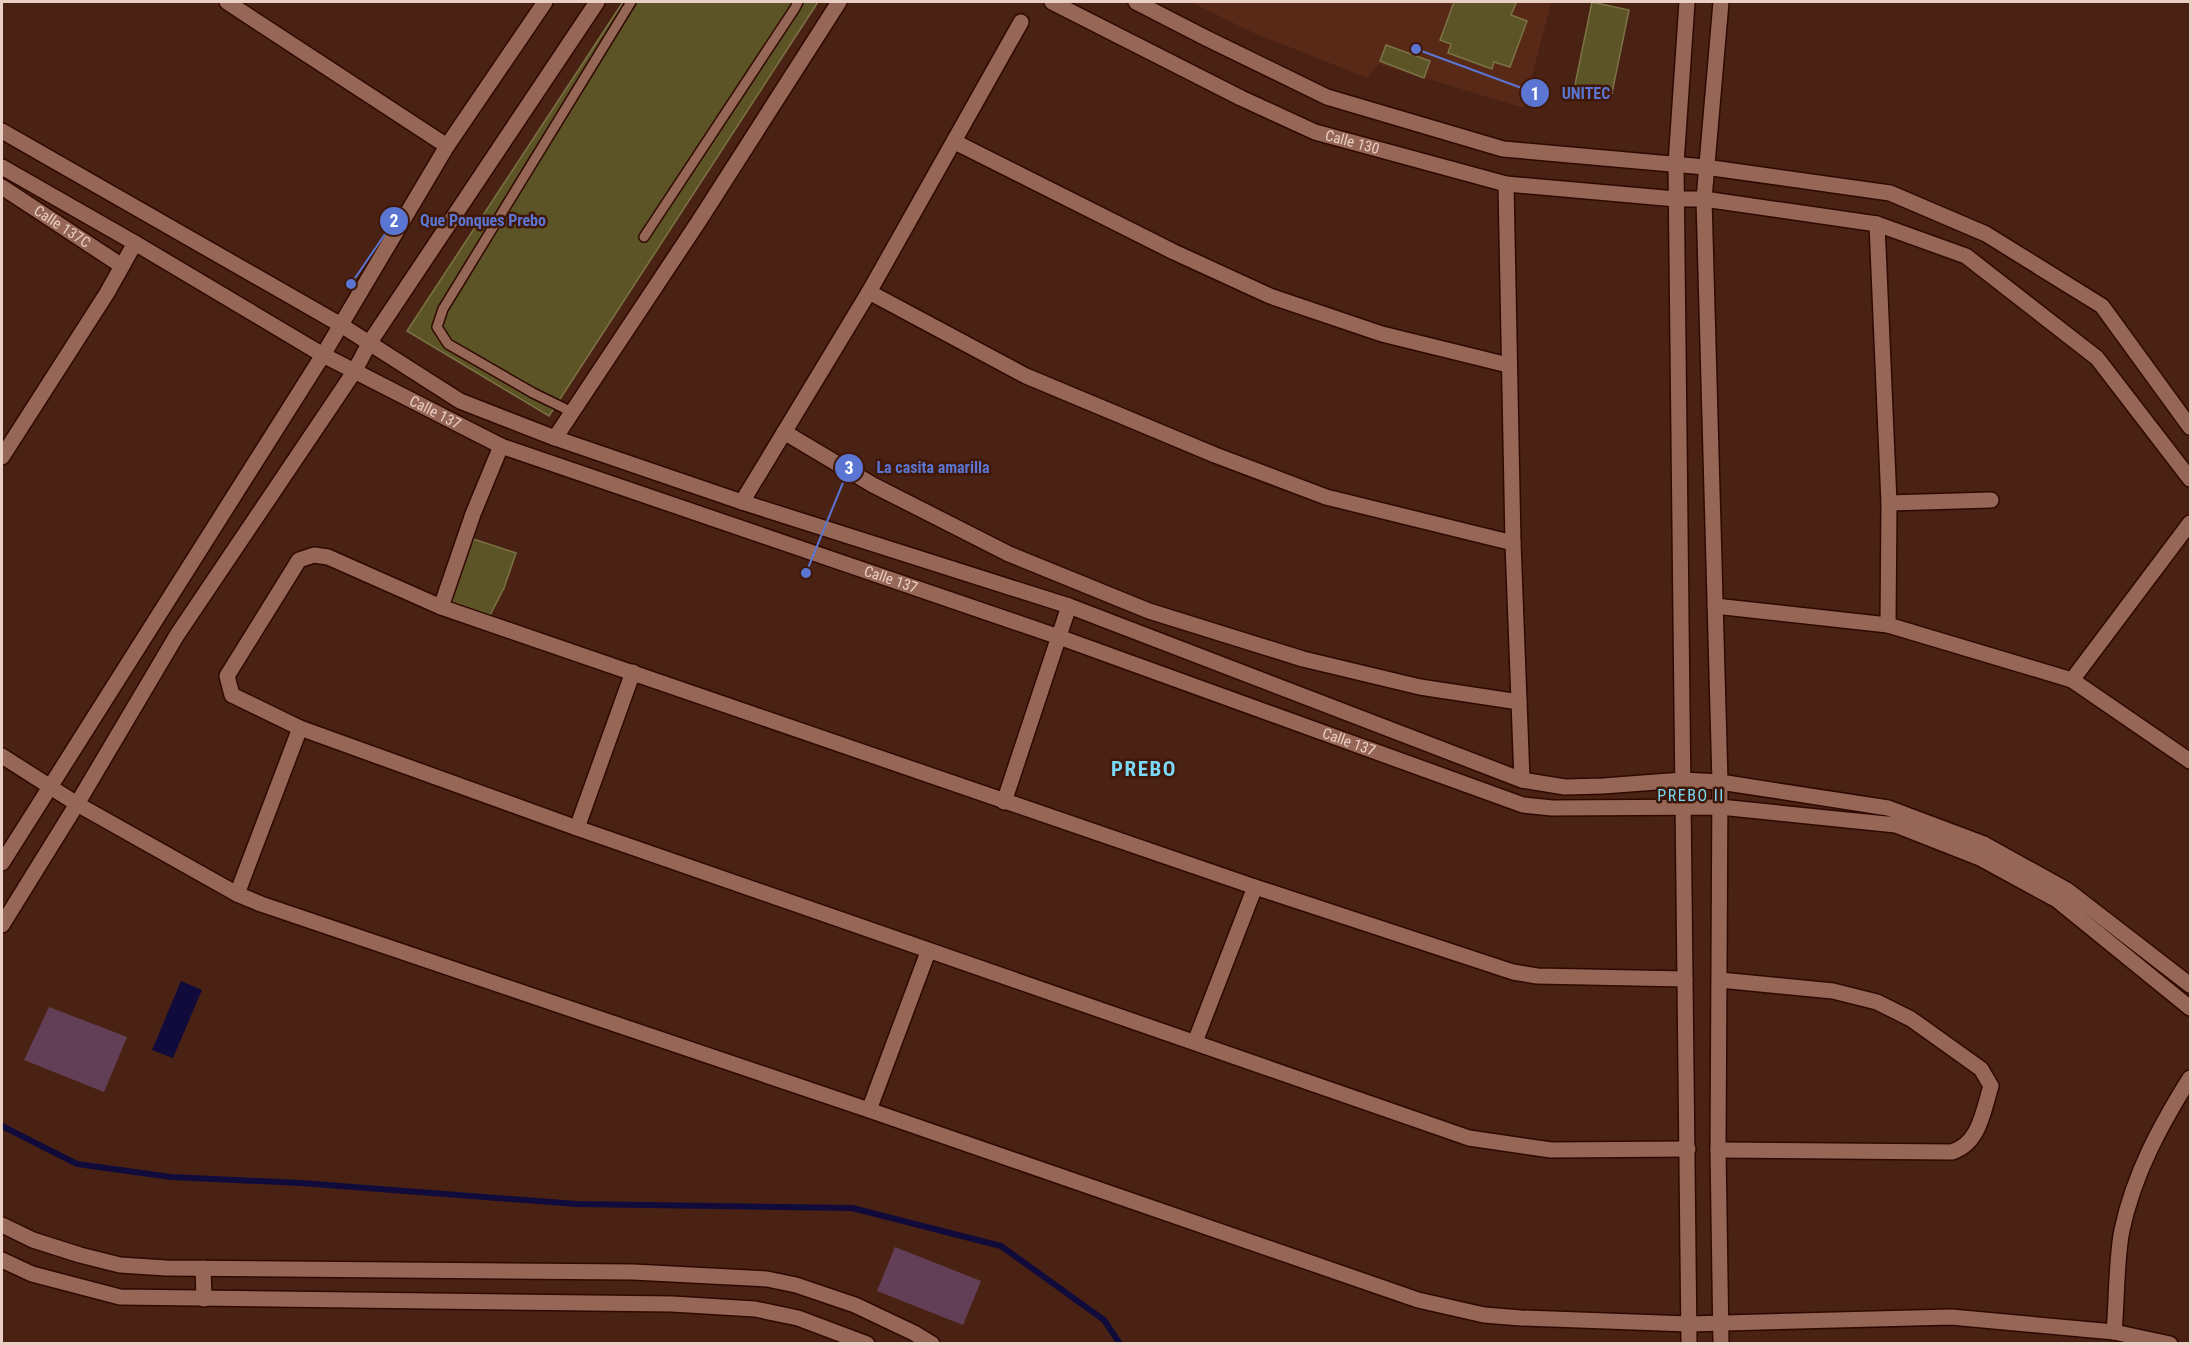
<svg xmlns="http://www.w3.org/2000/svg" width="2192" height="1345" font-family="'Roboto Condensed',sans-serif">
	<rect width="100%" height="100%" fill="#4a2213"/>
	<path fill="#592918" d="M1194,2H1551L1524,108L1379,64L1367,78L1254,33L1193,3Z"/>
	<g fill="#633f57">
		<path d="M49,1007L127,1037L104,1092L24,1060Z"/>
		<path d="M895,1247L981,1281L963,1325L877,1291Z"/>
	</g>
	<path fill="#110b3c" d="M181,981L202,990L173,1058L152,1050Z"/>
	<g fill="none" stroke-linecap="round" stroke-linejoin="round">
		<path stroke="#110b3c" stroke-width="6" d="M2,1126L77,1164L171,1177L301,1183L577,1204L852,1208L1001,1246L1104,1320L1120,1344"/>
	</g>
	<g fill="#5c5426" stroke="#7b7345" stroke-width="1.5">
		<path d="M623,2H818L549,416L407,331Z"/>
		<path d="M1454,2H1510L1516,3L1511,15L1527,21L1510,67L1494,62L1492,69L1448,53L1451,44L1440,40Z"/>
		<path d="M1592,2L1629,10L1612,93L1575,85Z"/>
		<path d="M1386,45L1430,61L1424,78L1380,61Z"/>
		<path d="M470,538L516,553L504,588L490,615L447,600Z"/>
	</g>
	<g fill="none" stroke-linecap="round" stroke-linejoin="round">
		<g stroke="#2f0900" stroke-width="12">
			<g id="service">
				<path d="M644,237L795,8L798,2"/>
				<path d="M572,412L533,393L448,344L437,327L443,309L631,2"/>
			</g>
		</g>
		<g stroke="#2f0900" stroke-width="18">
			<g id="minor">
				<path d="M227,2L447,146"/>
				<path id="s1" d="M1052,2L1241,98L1315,132L1506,184L1676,199H1704L1877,224L1966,256L2097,358L2190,479"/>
				<path d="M1136,2L1206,38L1327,97L1503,149L1705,167L1890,193L1986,234L2102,306L2190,427"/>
				<path d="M2,131L341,325L460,401L555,438L742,502L1069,606L1522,780L1565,787L1603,786L1683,780L1720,782L1888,808L1984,844L2067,890L2190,985"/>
				<path d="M955,142L1174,252L1270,296L1382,334L1508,365"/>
				<path id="s2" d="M2,167L135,243L323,355L501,446L1059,637L1523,805L1552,808L1720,807L1896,825L1980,858L2057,900L2190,1008"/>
				<path d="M1506,184L1513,543L1522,780"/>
				<path id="s3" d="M2,187L122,266"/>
				<path d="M1877,224L1889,503L1888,625"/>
				<path d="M869,292L1026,376L1215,455L1326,497L1513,543"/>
				<path d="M784,432L873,485L1009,554L1149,611L1303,659L1420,687L1519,702"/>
				<path d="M555,438L699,221L839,2"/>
				<path d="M2,457L107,293L135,243"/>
				<path d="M742,502L869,292L1021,22"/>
				<path d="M1889,503L1991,500"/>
				<path d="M1715,606L1888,625L2072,680L2190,761"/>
				<path d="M441,607L473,514L501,446"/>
				<path d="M2072,680L2190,523"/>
				<path d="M2,756L77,804L237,894L261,904L869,1110L1418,1300L1484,1315L1521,1318L1689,1324L1951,1317L2114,1332L2170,1344"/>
				<path d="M1004,802L1069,606"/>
				<path d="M577,828L633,672"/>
				<path d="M2,863L323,355L447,146L545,2"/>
				<path d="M237,894L300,728"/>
				<path d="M2,925L77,804L177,635L354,372L370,342L597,2"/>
				<path d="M1685,979L1537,976L1513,972L1255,887L441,607L328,557L314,555L299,560L227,676L232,695L300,728L577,828L1469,1138L1551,1150L1688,1149"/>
				<path d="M1195,1042L1255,887"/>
				<path d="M869,1110L928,952"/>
				<path d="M1718,1150L1952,1152C1980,1143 1983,1111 1991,1086L1981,1069L1911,1019L1877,1002L1833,991L1720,980"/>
				<path d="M2114,1332C2117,1301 2116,1259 2122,1230C2134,1174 2160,1126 2190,1078"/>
			</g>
		</g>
		<g stroke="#2f0900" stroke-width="18">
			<g id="tertiary">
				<path d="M1687,2L1676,164L1689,1344"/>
				<path d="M1721,2L1704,199L1720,782L1718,1150L1721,1344"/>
				<path d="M2,1225L33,1240L80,1255L120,1265L166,1268L633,1272L767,1279L796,1285L855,1305L914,1333L932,1344"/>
				<path d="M2,1260L32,1274L120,1297L672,1304L755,1309L798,1318L867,1344"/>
				<path d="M203,1268L204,1299"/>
			</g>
		</g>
		<use href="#service" stroke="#966757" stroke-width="9"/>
		<use href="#minor" stroke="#966757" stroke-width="15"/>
		<use href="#tertiary" stroke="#966757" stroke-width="15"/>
	</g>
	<g text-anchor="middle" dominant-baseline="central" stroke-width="5" stroke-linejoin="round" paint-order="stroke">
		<g font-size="15" fill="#eacfc5" stroke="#3f1809">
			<text stroke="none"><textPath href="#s1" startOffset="332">Calle 130</textPath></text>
			<text stroke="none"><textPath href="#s3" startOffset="72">Calle 137C</textPath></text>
			<text stroke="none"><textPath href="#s2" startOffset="498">Calle 137</textPath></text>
			<text stroke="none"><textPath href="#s2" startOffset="984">Calle 137</textPath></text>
			<text stroke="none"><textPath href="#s2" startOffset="1470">Calle 137</textPath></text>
		</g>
		<g font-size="16" letter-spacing="1.5" fill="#79d9f7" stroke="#3f1809">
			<text x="1691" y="795">PREBO II</text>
		</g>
		<g font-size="21" font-weight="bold" letter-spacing="1.5" fill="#79d9f7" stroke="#3f1809">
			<text x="1144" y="769">PREBO</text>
		</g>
	</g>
	<path fill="none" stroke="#5a75d2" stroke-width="2" d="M1416 49L1535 93M351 284L394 221M806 573L849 468"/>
	<g fill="#5a75d2" stroke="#3f1809" stroke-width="2">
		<circle cx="1416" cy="49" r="6"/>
		<circle cx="351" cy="284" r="6"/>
		<circle cx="806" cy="573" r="6"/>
		<circle cx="1535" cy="93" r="15"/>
		<circle cx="394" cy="221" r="15"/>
		<circle cx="849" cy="468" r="15"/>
	</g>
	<g font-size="18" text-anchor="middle" font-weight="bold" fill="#fff">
		<text x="1535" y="100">1</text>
		<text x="394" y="227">2</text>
		<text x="849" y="474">3</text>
	</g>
	<g font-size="16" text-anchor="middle" font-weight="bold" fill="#5a75d2" stroke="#3f1809" stroke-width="5" stroke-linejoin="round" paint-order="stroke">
		<text x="1586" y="99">UNITEC</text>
		<text x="483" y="226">Que Ponques Prebo</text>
		<text x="933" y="473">La casita amarilla</text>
	</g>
	<rect width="2192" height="1345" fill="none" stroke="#eacfc5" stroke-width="6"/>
</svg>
